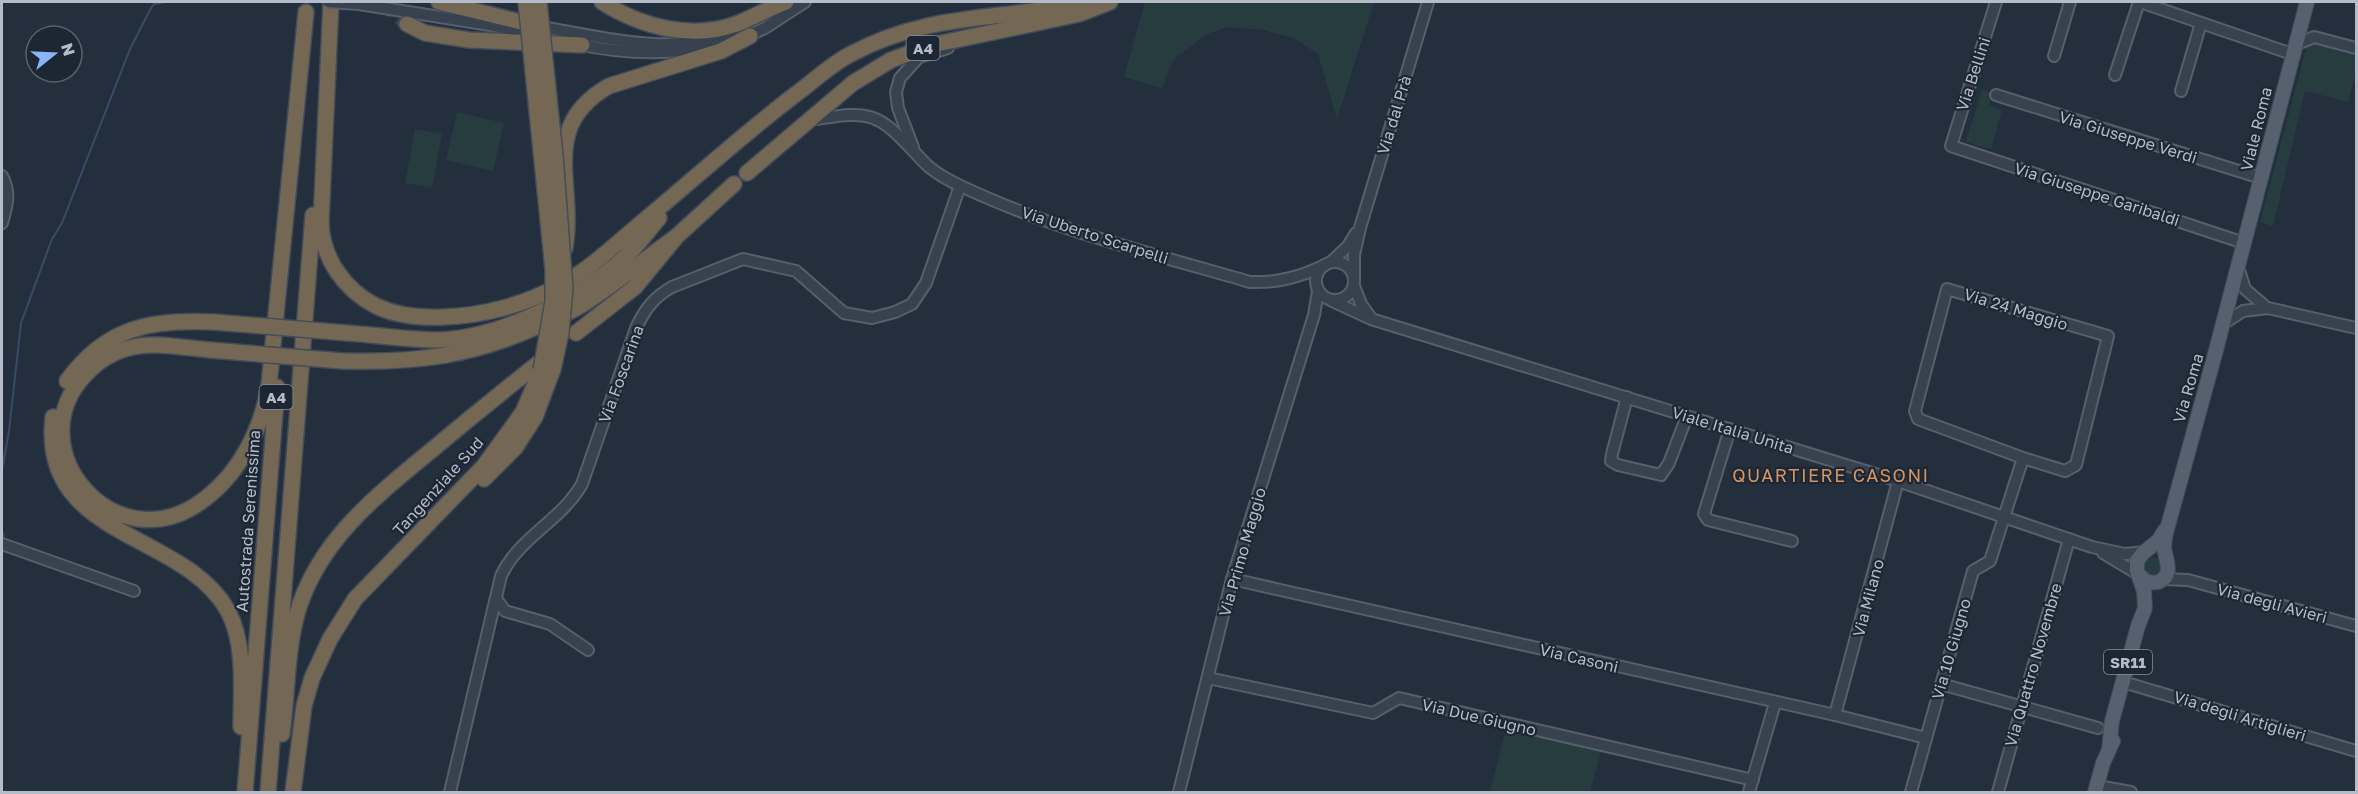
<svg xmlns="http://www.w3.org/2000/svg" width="2358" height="794" font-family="'Golos Text',sans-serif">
	<rect width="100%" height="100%" fill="#242f3e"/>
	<g fill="#263c3f">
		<path d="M1145,2H1374L1337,119L1318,54L1293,38L1263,30L1228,27L1207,34L1173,60L1162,88L1124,77Z"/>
		<path d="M2313,42L2356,51V71L2348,102L2305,91L2273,226L2260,222L2307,45Z"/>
		<path d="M1982,89L1993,93L1989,105L2002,110L1991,149L1966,142Z"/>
		<path d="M457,112L504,123L493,171L446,160Z"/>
		<path d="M415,129L442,134L432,188L405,183Z"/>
		<circle cx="2153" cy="566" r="9"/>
		<path d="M1507,725L1602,748L1590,792H1490Z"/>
	</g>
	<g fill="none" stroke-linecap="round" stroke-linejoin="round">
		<g stroke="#394c67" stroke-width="2">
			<path d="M2,471L9,431L21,323L52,239L62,223L130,49L151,8L154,4L165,2"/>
			<path d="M2,530L5,542"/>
			<path d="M2,554L4,547"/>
		</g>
		<path stroke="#3a4453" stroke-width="15" stroke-dasharray="15 8" stroke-linecap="butt" d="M383,2L407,24"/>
		<g stroke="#565f6c" stroke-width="14">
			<g id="minor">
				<path d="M1996,2L1951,146L2244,243"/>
				<path d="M2140,2L2292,54"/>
				<path d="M359,4L490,25L536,35"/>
				<path d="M535,26C601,36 668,58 732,32"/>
				<path d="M743,38L765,28L805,2"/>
				<path d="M577,44C624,54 676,56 722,43"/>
				<path d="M2295,45L2314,37L2356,48"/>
				<path d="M2054,56L2070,2"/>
				<path d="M2115,75L2139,2"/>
				<path d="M2181,91L2201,23"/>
				<path d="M1996,95L2261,178"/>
				<path d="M809,120C829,118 854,111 873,118C892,124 913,152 928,166C937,174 952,182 963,187C1054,230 1154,254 1250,282C1278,283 1300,277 1325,265"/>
				<path d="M913,147L898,108L896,92L900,78L919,57L948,48"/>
				<path d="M2,176C11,192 7,206 2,223"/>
				<circle cx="1335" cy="281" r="19"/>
				<path d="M1331,262L1348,246L1356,233"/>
				<path d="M2238,267L2245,289L2267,308"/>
				<path d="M1354,279V255L1360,228L1428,2"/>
				<path d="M1354,286L1361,304L1371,318"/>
				<path d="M1332,301L1371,319L1898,481L2092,547L2125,554L2145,552"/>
				<path d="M2223,324L2243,311L2268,308L2356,328"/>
				<path d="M1627,397L1612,454L1611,461L1618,465L1661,475L1669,463L1687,416"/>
				<path d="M1730,429L1704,514L1708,520L1792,541"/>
				<path d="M2,544L134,591"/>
				<path d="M2103,553L2138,574"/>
				<path d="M1232,579L1835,715L1926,738"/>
				<path d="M2162,579L2188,580L2356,626"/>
				<path d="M497,600L505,611L550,624L588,650"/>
				<path d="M1208,678L1373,713L1399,698L1753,780"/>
				<path d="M2123,682L2356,751"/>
				<path d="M1941,684L2098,728"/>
				<path d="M1835,715L1898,481"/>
				<path d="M2097,786L2131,792"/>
				<path d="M450,792L501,576C519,537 561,521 582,484L636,328C645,309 654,297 672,287L743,259L796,271L844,313L872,318L895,312L912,304L926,283L960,186"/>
				<path d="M1179,792L1232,579L1314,315L1318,291"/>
				<path d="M1749,792L1775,703"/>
				<path d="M1911,792L1973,571L1990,561L2023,458L2065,471L2076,465L2108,336L1947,289L1915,411L1918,419L2023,458"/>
				<path d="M1998,792L2069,539"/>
			</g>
		</g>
		<g stroke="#414a57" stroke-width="16">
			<g id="major">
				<path d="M2140,576C2145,581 2150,584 2158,582C2173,576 2167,563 2165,552C2163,546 2165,539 2166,533L2215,354L2307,2"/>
				<path d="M2109,749L2112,721L2138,626L2145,608L2144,591L2137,571V561L2143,553L2158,541L2165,530"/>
				<path d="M2095,792L2103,763L2113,741"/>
			</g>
		</g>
		<g stroke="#434c59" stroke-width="18">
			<g id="highway">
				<path d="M331,2L321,222C322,259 345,290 376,306C397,316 420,318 443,317C482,316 523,305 557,287C588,271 615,245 641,223C693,180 742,135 796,94C814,81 831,64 851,54C931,11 1003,21 1086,2"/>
				<path d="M439,2L537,26"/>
				<path d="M602,2C641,27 693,41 739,23C755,16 770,8 786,2"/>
				<path d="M407,24L425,33L469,40L582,45"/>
				<path d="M747,173L853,83L891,60L932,45L1079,14L1110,2"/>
				<path d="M565,248C576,184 538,126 609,86L721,51L750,36"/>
				<path d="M347,333C377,335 409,340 439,340C500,338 577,299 622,260C636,248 647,232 659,218"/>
				<path d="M576,333L635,287L677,236L734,184"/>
				<path d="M210,350C185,348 157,342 133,347C115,351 98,361 86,374C14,448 117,569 206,498C241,471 262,428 269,385L306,12"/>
				<path d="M342,361C418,363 473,356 543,324C555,318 569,313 580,306C614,285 645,259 677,236"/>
				<path d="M67,381C106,327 151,319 214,322"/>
				<path d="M53,417C39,540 183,530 228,611C246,645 241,690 241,727"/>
				<path d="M484,479L515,448L535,417L553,369"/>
				<path d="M282,734C288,691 286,646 300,604C323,538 375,497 427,454C464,423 502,392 540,362"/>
				<path d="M245,792L277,387"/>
				<path d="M268,792L313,215"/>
				<path d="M293,792L304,706L312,678L330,639L355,599L484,466L523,412L541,370"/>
			</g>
		</g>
		<use href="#minor" stroke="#38414e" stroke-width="10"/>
		<use href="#major" stroke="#56606e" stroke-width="14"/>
		<use href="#highway" stroke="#746855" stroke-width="15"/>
		<g stroke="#565f6c" stroke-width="14" stroke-linecap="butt">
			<path id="minor-bridge" d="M328,2L359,4"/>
		</g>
		<g stroke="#434c59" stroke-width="18" stroke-linecap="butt">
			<g id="highway-bridge">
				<path d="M526,2L553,270V301L541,370"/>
				<path d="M539,2L555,155L565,288L561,333L553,369"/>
				<path d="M214,322L347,333"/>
				<path d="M210,350L342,361"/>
			</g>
		</g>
		<use href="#minor-bridge" stroke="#38414e" stroke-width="10"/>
		<use href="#highway-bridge" stroke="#746855" stroke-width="15"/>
	</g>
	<g text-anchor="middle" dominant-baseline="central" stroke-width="4.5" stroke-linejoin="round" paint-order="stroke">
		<g fill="#1d2633" stroke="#878f9c" stroke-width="1.5">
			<rect x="906.5" y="36" width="33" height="24" rx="4.5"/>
			<rect x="259.5" y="385" width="33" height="24" rx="4.5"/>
			<rect x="2104" y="650" width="48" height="24" rx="4.5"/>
		</g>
		<g font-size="15" font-weight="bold" fill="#b4bcc9">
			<text x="923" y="48">A4</text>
			<text x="276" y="397">A4</text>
			<text x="2128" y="662">SR11</text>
		</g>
		<g font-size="16" fill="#b4bcc9" stroke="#1d2633">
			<text transform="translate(1973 74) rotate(-72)">Via Bellini</text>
			<text transform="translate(1394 115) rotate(-73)">Via dal Prà</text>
			<text transform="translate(2256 129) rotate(-76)">Viale Roma</text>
			<text transform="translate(2128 137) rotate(17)">Via Giuseppe Verdi</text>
			<text transform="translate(2097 194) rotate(18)">Via Giuseppe Garibaldi</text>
			<text transform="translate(1095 235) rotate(18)">Via Uberto Scarpelli</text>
			<text transform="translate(2016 309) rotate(17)">Via 24 Maggio</text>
			<text transform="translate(621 374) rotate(-70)">Via Foscarina</text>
			<text transform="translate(2188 388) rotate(-74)">Via Roma</text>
			<text transform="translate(1733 430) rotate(17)">Viale Italia Unita</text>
			<text transform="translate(438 486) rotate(-48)">Tangenziale Sud</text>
			<text transform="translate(248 521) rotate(-86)">Autostrada Serenissima</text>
			<text transform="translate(1242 552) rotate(-74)">Via Primo Maggio</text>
			<text transform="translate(1868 598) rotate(-75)">Via Milano</text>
			<text transform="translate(2272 603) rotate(15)">Via degli Avieri</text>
			<text transform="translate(1951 649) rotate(-74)">Via 10 Giugno</text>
			<text transform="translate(1579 658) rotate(13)">Via Casoni</text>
			<text transform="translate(2033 665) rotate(-74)">Via Quattro Novembre</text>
			<text transform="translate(2240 716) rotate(17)">Via degli Artiglieri</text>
			<text transform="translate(1479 717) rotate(13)">Via Due Giugno</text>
		</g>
		<g font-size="18" letter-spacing="1.5" fill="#d59563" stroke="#1d2633">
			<text x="1831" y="475">QUARTIERE CASONI</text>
		</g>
	</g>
	<rect width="2358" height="794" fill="none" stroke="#b4bcc9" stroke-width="6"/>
	<g transform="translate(54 54) rotate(72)"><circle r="28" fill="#1d2633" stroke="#59626f" stroke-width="1.5"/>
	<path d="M0-4.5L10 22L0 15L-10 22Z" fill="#8ab4f8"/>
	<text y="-9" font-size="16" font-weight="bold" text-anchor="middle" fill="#b4bcc9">N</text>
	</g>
</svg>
